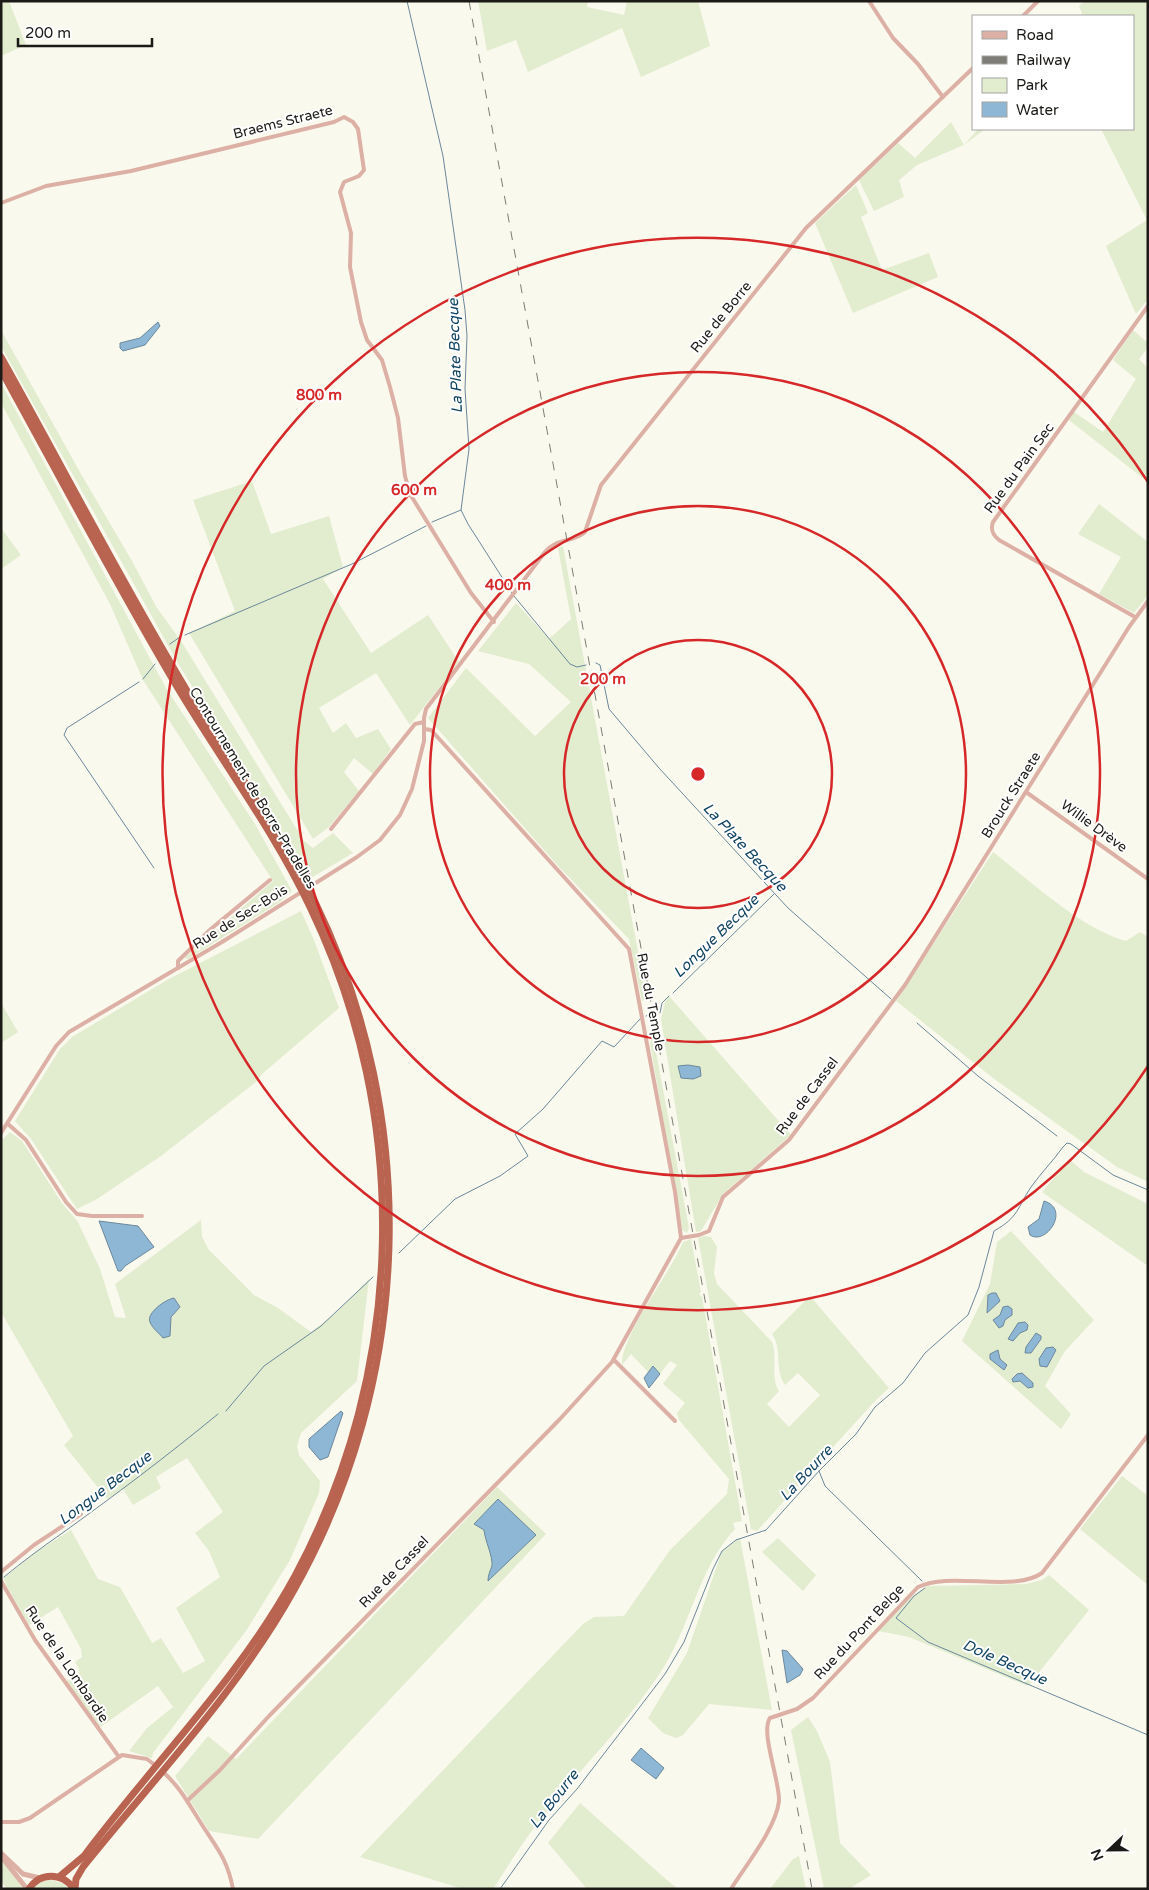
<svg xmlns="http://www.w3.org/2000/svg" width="1149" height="1890" font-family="'Varela Round',sans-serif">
	<rect width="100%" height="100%" fill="#faf9ee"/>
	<g fill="#e2ecce">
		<path d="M1,1H9L26,45L1,56Z"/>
		<path d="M478,1H588L587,7L624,15L627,1H698L710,46L641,77L622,28L528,72L516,40L487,51Z"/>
		<path d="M1085,1H1148V299L1136,314L1106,246L1147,220L1101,129H1133V16H1083L1079,6Z"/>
		<path d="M951,122L964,145L978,129H985L964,145L917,165L899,180L904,197L874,211L859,180L898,143L915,158Z"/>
		<path d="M856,185L868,213L861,217L882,270L929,253L938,277L853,313L815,223Z"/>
		<path d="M1,330L81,474L132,561L157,608L181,641L304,841L313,848L333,833L353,853L311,878L179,665L1,346Z"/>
		<path d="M1133,330L1148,343V347L1139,359L1148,368V471L1144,479L1069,420L1074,412L1103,432L1136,379L1113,360Z"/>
		<path d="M1,383L166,688L255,824L292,891L280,902L188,959L184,958L273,881L143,680L110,604L1,403Z"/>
		<path d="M252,481L271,534L329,516L343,567L323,579L371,653L428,615L459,662L410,725L376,673L319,708L333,733L346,723L356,738L378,729L391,749L373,774L354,758L344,772L359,791L329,827L313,839L189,633L235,611L193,500Z"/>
		<path d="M1099,504L1148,542V595L1134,613L1099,594L1121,557L1078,534Z"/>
		<path d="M1,528L21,555L1,569Z"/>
		<path d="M563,546L643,979L646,999L642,1001L629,939L559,867L428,718L466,668L535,736L571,702L529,664L478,651L516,603L549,639L571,619L558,548Z"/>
		<path d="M993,852C1029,880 1083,930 1126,941L1140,932L1148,937V1182L1117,1167L993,1078L896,1001Z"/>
		<path d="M301,911L314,940L339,1008L262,1074L256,1082L161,1156L97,1199L77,1209L31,1139L15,1121L60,1049L72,1037L167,980Z"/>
		<path d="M669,996L791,1135L723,1194L701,1231L696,1232L661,1020L665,1002Z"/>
		<path d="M1,1003L18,1032L1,1043Z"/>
		<path d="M653,1036L689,1228L687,1233L682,1230L650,1043Z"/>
		<path d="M10,1132L22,1141L62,1203L78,1222L100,1269L115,1317L126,1318L115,1284L201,1220L202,1237L209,1250L254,1295L278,1308L311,1332L337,1312L369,1279L357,1381L301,1433L297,1446L299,1455L320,1481L319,1493L290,1560L246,1631L153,1753L152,1758L129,1751L147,1728L173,1707L158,1686L99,1728L65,1682L78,1674L79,1669L75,1662L82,1657L81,1649L58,1607L29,1625L6,1585L4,1578L33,1554L71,1530L98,1579L120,1587L152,1643L161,1638L183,1673L205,1661L176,1608L220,1577L209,1551L195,1533L223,1512L187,1458L156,1477L161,1488L133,1505L123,1489L107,1499L64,1445L73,1436L1,1312V1141Z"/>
		<path d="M1070,1160L1084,1172L1148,1204V1266L1042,1192Z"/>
		<path d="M1011,1231L1094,1320L1065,1351L1045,1386L1071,1414L1061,1429L962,1341L990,1284L997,1242Z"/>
		<path d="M704,1236L711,1237L717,1247L714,1273L717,1284L772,1342C778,1357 770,1378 779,1391L767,1404L789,1427L820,1395L798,1373L785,1385C774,1370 783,1350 772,1334L810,1296L889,1388L874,1402L757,1531L751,1529L698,1238Z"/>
		<path d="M691,1239L701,1292L699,1294L702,1297L742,1521L733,1523L735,1529C697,1570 691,1627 660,1673C627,1723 584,1765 547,1811C527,1835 510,1863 493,1889H463L360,1857L583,1624L594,1617L624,1616L670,1550L727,1494L729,1479L679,1420L677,1413L685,1403L663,1384L677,1365L670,1361L660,1374L653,1366L648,1372L631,1354L622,1365C621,1335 670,1274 683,1242Z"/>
		<path d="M1122,1476L1148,1496V1585L1080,1529Z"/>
		<path d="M497,1487L546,1534L258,1839L209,1831L175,1776L208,1736L236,1759Z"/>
		<path d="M740,1538L772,1710L709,1704L683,1735L676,1738L663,1733L648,1718L687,1653L722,1551Z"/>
		<path d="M778,1538L816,1575L803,1591L762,1552Z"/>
		<path d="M1049,1575L1089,1610L1028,1686L909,1637L878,1631L912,1596L928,1586L1026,1584L1042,1580Z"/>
		<path d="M808,1717L817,1731L830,1762L840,1843L871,1875L849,1889H824L791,1730Z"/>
		<path d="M580,1803L668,1881L678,1889H587L548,1843Z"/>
		<path d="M799,1856L806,1889H770L793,1859Z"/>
		<path d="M3,1861L23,1889H7L1,1881Z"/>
		<path d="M51,1880L62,1883L69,1889H33L41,1882Z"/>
	</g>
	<g fill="#8db7d5" stroke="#6b889c">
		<path d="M158,322L160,326L145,345L123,351L120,348V343L140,338Z"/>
		<path d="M688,1065L700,1067L701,1076L693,1079L681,1078L678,1066Z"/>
		<path d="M1044,1201C1071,1209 1046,1246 1030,1235L1028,1227L1039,1219Z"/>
		<path d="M99,1221L138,1226L154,1247L125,1266L121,1271H118Z"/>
		<path d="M992,1293H996L1000,1301L987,1313L988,1295Z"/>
		<path d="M174,1298L180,1307L171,1317L170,1336L163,1338C159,1333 152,1328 150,1322C146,1313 166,1299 174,1298Z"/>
		<path d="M1008,1306L1012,1309V1315L1005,1320L1003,1326L999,1328L993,1320L1000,1315L1003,1307Z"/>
		<path d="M1025,1322L1028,1325L1027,1330L1020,1333L1013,1341L1008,1339L1018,1323Z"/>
		<path d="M1036,1333L1041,1336V1339L1031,1353H1025L1026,1347Z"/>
		<path d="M1053,1347L1056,1350L1047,1367L1040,1366L1039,1359L1046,1348Z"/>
		<path d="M998,1350L1000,1359L1007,1365L1004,1370L990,1359V1354Z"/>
		<path d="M653,1366L660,1374L649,1388L644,1378Z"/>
		<path d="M1022,1373L1033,1383V1387L1028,1388L1020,1381L1013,1382L1012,1379L1017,1374Z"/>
		<path d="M341,1411L343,1413L328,1457L320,1460L309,1447V1439Z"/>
		<path d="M498,1499L536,1535L488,1581C488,1575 490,1571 492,1566C493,1556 485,1541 484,1530L474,1524Z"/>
		<path d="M782,1650L787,1651L803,1669L800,1675L787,1683Z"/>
		<path d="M641,1748L664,1768L656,1779L631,1760Z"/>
	</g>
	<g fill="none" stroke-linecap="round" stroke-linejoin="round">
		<g stroke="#6b889c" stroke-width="1">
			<path d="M407,1L443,156L465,310L467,336L465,389L469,449L461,510L468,524L512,593"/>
			<path d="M432,522L461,510"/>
			<path d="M514,596L570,664L577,667L586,665"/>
			<path d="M185,635L352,564L426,526"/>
			<path d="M170,644L180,637"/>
			<path d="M596,663L600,665L609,709L659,768L788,908L891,999"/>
			<path d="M143,679L155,664"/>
			<path d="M139,682L67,728L64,735L154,868"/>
			<path d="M673,993L774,894"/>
			<path d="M660,1013L662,1003L669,996"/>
			<path d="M646,1016L649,1015"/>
			<path d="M917,1023L978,1076L1057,1136"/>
			<path d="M399,1253L455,1199L500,1176L528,1156L515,1134L543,1109L602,1041L614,1047L641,1018"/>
			<path d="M226,1411L264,1366L321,1326L373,1277"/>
			<path d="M819,1471L825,1486L922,1581"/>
			<path d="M4,1577C22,1562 41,1548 61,1534C114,1496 167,1456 218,1414"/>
			<path d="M925,1588L914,1596L896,1618L928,1642L1148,1735"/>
			<path d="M500,1889L549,1820L577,1789L665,1674L684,1642L713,1569L722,1551L736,1540L766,1530L819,1471L856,1434L875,1407L903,1383L925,1353L968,1315L979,1287L994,1231C1019,1217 1017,1208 1031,1187C1041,1173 1053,1161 1063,1147L1067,1143L1071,1144L1113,1175L1148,1190"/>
		</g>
		<g stroke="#ddb0a5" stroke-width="4">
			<path d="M869,1L893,38L918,64L943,97"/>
			<path d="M1023,16L1038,1"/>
			<path d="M1,203L46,186L131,171L334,122L344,117L353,122L358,129L364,170L359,176L344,182L340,192L351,233L350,267L361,322L367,340L382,360L390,387L398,418L405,476L410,494L471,593L494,622"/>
			<path d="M1135,617L999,540C993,535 990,530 993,522L1148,306"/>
			<path d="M425,729L431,730L442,742L629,949L675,1192L681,1238"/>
			<path d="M1026,792L1148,879"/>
			<path d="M331,829L415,724L424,722"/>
			<path d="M178,968V961L212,928L270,880"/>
			<path d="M8,1124L26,1140L66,1202L77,1214L92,1216H142"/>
			<path d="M1,1133L56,1046L69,1032L222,942L357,857L380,840L400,815L412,789L424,741V718L426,709L545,552C558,537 573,543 585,532L601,485L806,228L973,68"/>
			<path d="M681,1238L699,1235L709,1231L723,1197L789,1140L905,985L1129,627L1148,601"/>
			<path d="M614,1360L675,1421"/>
			<path d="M1,1572L34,1545L81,1514"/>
			<path d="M1,1581L35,1640L119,1757"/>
			<path d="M162,1771C179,1786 187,1801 199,1820C215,1846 227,1857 233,1889"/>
			<path d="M188,1800L220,1770L269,1716L560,1419L612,1362L681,1238"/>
			<path d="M1,1822H19L30,1818L122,1755L147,1759L156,1766"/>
			<path d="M731,1889C746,1865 776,1828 779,1801C780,1781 760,1732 770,1718L797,1709L813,1698L918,1587C951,1571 1013,1593 1042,1573L1148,1435"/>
		</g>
		<g stroke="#ddb0a5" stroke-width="5">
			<path d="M1,1853L23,1874L40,1878"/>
			<path d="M4,1860L27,1889"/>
		</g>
		<g stroke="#b96451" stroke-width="7">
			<path d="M1,357C62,466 119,577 183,684C226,758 278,826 315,902C421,1120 413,1379 294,1590C238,1691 155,1777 83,1867L76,1879L75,1889"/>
			<path d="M1,370C59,475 115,582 176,685C220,759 273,829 310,907C412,1118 406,1369 295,1576C239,1679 154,1762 84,1856L59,1877"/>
			<path d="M29,1889C40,1872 62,1872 74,1889"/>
		</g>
		<path stroke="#7d7c75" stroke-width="1" stroke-dasharray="9 9" stroke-linecap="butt" d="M469,1L812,1889"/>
	</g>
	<g fill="none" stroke="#d62828" stroke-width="2.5">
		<circle cx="698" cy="774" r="134"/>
		<circle cx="698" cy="774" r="268"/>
		<circle cx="698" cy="774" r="402"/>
		<path d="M1148 1066A536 536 0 1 1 1148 482"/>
	</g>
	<g text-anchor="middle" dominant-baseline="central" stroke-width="4" stroke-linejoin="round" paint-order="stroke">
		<g font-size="14" fill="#1b1a16" stroke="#fff">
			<text transform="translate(283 122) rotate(-14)">Braems Straete</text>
			<text transform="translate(721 317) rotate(-51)">Rue de Borre</text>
			<text transform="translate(1019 468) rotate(-54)">Rue du Pain Sec</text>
			<text transform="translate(253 788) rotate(59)">Contournement de Borre-Pradelles</text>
			<text transform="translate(1011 795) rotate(-58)">Brouck Straete</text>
			<text transform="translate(1094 826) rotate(36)">Willie Drève</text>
			<text transform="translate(240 917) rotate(-32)">Rue de Sec-Bois</text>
			<text transform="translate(651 1002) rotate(79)">Rue du Temple</text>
			<text transform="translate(807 1096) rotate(-53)">Rue de Cassel</text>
			<text transform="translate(394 1572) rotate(-46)">Rue de Cassel</text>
			<text transform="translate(859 1632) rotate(-47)">Rue du Pont Belge</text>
			<text transform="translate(67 1664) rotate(56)">Rue de la Lombardie</text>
		</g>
		<g font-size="15" font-style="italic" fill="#124564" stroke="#fff">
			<text transform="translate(455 356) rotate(-92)">La Plate Becque</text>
			<text transform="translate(745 847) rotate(47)">La Plate Becque</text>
			<text transform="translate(716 936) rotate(-44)">Longue Becque</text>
			<text transform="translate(806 1473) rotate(-47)">La Bourre</text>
			<text transform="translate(105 1488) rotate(-37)">Longue Becque</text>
			<text transform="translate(1005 1662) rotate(24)">Dole Becque</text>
			<text transform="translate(554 1799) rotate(-52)">La Bourre</text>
		</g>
	</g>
	<circle cx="698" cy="774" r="8" fill="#d62828" stroke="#fff" stroke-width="2.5"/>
	<g font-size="15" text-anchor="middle" font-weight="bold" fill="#d62828" stroke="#fff" stroke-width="4" stroke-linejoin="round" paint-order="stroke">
		<text x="319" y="400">800 m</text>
		<text x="414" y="495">600 m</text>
		<text x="508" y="590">400 m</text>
		<text x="603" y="684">200 m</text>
	</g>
	<rect width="1149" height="1890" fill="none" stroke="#1b1a16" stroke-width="5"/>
	<rect x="972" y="15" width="162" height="115" fill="#ffffff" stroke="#a4a3a2"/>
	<rect x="982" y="31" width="25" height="8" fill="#ddb0a5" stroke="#a4a3a2"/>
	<text x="1016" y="40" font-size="15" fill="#1b1a16">Road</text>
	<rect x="982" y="56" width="25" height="8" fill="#7d7c75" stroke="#a4a3a2"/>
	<text x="1016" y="65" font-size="15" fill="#1b1a16">Railway</text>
	<rect x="982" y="78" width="25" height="15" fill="#e2ecce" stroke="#a4a3a2"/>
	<text x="1016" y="90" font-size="15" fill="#1b1a16">Park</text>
	<rect x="982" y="102" width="25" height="15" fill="#8db7d5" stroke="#a4a3a2"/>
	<text x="1016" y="115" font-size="15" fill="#1b1a16">Water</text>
	<g transform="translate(1109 1850) rotate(248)" stroke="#ffffff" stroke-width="4" paint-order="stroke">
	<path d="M0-4L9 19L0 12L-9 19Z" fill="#1b1a16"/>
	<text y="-8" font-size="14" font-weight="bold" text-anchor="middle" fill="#1b1a16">N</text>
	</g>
	<path d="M18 38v8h134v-8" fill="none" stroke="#1b1a16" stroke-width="2.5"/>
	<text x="25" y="38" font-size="15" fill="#1b1a16" stroke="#ffffff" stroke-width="4" paint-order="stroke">200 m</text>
</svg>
